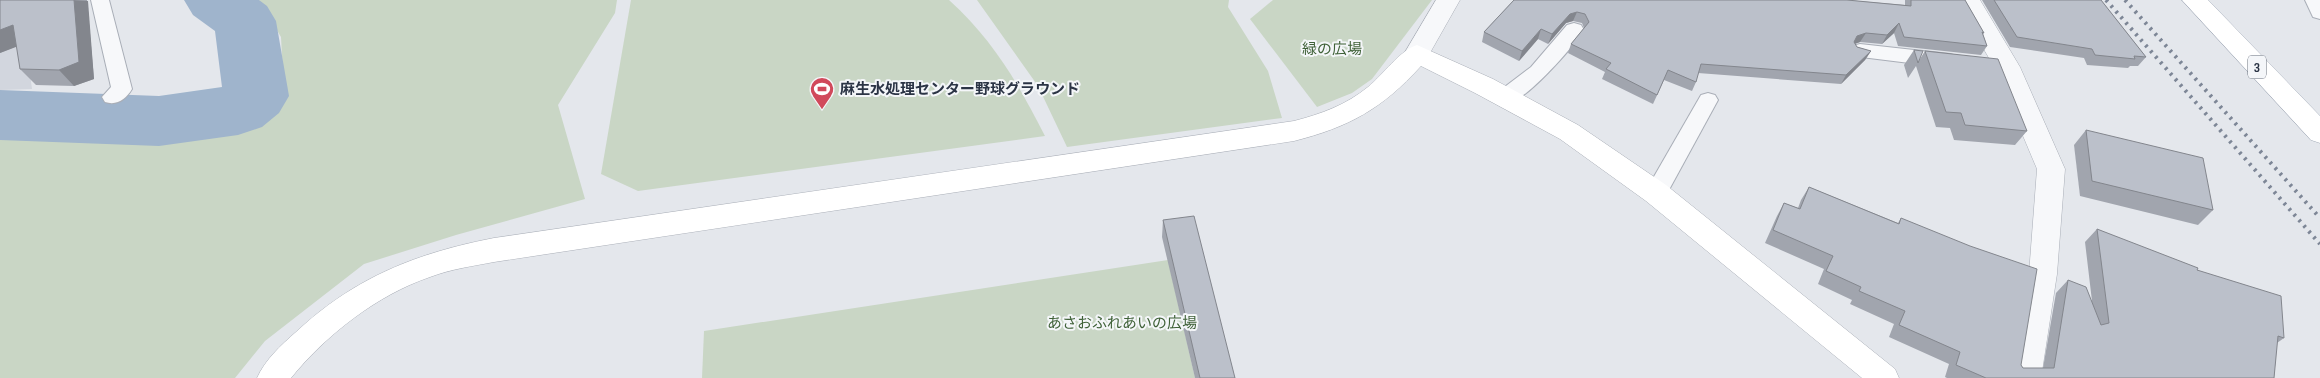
<svg xmlns="http://www.w3.org/2000/svg" width="2320" height="378" font-family="'Sofia Sans Condensed','Noto Sans JP',sans-serif">
	<rect width="100%" height="100%" fill="#e4e7ec"/>
	<path fill="#d2d6de" d="M0,0H20L32,89L0,90Z"/>
	<g fill="#c9d6c5">
		<path d="M259,0H617L615,13L558,105L585,199L456,235L364,264L265,341L235,378H0V130C27,118 75,107 104,111C145,117 187,136 229,128C244,125 260,113 274,107L283,75L281,37Z"/>
		<path d="M631,0H949C993,40 1018,83 1045,136L638,191L601,174Z"/>
		<path d="M977,0H1229L1228,7L1268,71L1282,118L1067,147L1038,86Z"/>
		<path d="M1273,0H1432L1372,79L1352,93L1317,107L1250,19Z"/>
		<path d="M1168,260L1195,378H702L704,331Z"/>
	</g>
	<g fill="none" stroke-linecap="round" stroke-linejoin="round">
		<path fill="#9fb4cc" fill-rule="evenodd" d="M184,0H259L267,6L276,21L289,96L279,113L262,127L238,135L159,146L0,140V90L159,96L222,87L215,31L193,15Z"/>
		<g stroke="#a9aeb7" stroke-width="2">
			<g id="lane">
				<path d="M91,0H109L132,89C126,99 117,106 105,102L102,97L111,87Z"/>
				<path d="M2305,0H2320V19L2313,17Z"/>
				<path d="M1574,23L1581,25L1584,30C1574,46 1524,104 1505,104C1504,104 1499,102 1498,102L1495,97L1498,92L1531,67L1567,25Z"/>
				<path d="M1860,44L1950,54L1957,56L1960,61L1957,66L1950,68L1853,56L1850,51L1853,46Z"/>
				<path d="M1708,93L1715,95L1718,100L1664,199L1656,201L1648,199L1645,193L1648,187L1701,95Z"/>
			</g>
		</g>
		<g stroke="#a9aeb7" stroke-width="1">
			<g id="street">
				<path d="M1436,0H1460L1426,60L1417,63L1408,60L1404,54Z"/>
				<path d="M1956,0H1980L2020,67L2065,169L2057,274L2041,378H2011L2029,274L2037,169L1994,67Z"/>
			</g>
		</g>
		<g stroke="#a9aeb7" stroke-width="1">
			<path id="secondary" d="M1417,45L1493,79L1578,125L1666,185L1895,369L1899,378H1862L1646,201L1560,139L1475,93L1421,66C1382,109 1349,127 1294,141L494,262C473,266 451,269 430,277C377,295 326,335 291,378H257C265,360 281,345 296,332C355,277 417,253 494,238L1294,121C1321,114 1346,105 1368,87C1383,75 1400,50 1417,45Z"/>
		</g>
		<g stroke="#a3abb8" stroke-width="1">
			<path id="primary" d="M2182,0H2208L2320,116V143L2311,140Z"/>
		</g>
		<use href="#lane" fill="#f7f8fa" fill-rule="evenodd"/>
		<use href="#street" fill="#f7f8fa" fill-rule="evenodd"/>
		<use href="#secondary" fill="#fff" fill-rule="evenodd"/>
		<use href="#primary" fill="#fff" fill-rule="evenodd"/>
		<g stroke="#7d8696" stroke-width="4" stroke-dasharray="2.5 5" stroke-linecap="butt">
			<path d="M2106,0L2320,244"/>
			<path d="M2125,0L2320,218"/>
		</g>
	</g>
	<g fill="#a1a5ae">
		<path d="M0,0H87L94,79L74,86L36,85L20,69L17,46L0,53Z"/>
		<path d="M1514,0H1847L1905,5V0H1965L1984,33L1983,34L1987,46L1981,55L1898,46L1894,33L1882,44L1860,42L1855,44L1857,47L1871,51L1865,60L1841,84L1698,73L1696,82L1692,91L1664,80L1653,104L1602,79L1605,72L1568,53L1571,44L1584,28L1582,23L1573,21L1566,23L1548,44L1538,39L1519,61L1482,42L1484,32Z"/>
		<path d="M1982,0H2101L2146,57L2138,66H2130L2128,68L2087,65L2084,58L2010,47Z"/>
		<path d="M1914,50L1918,62L1925,51L2027,131L2015,145L1954,140L1950,128L1936,127L1916,66L1908,78L1904,65Z"/>
		<path d="M2086,130L2213,210L2198,225L2080,196L2074,145Z"/>
		<path d="M1809,187L1898,223L1901,218L2023,368H2043L2056,293L2068,280L2092,301L2085,242L2097,229L2197,270L2284,338L2277,343L2274,378H1947L1945,377L1949,364L1889,337L1894,324L1850,304L1852,300L1818,284L1824,269L1765,243L1777,216L1784,203L1798,208L1801,200Z"/>
		<path d="M1163,220L1235,378H1195L1162,237Z"/>
	</g>
	<g fill="#83868d">
		<path d="M71,0L88,1L94,79L74,86L59,70Z"/>
		<path d="M1577,12L1573,21L1566,23L1548,44L1552,34L1570,14Z"/>
		<path d="M1899,23L1894,33L1882,44L1887,35Z"/>
		<path d="M13,25L29,42L0,53V30Z"/>
		<path d="M1541,29L1538,39L1519,61L1522,51Z"/>
		<path d="M1866,33L1860,42L1851,45L1857,36Z"/>
		<path d="M1871,51L1865,60L1841,84L1846,75Z"/>
	</g>
	<g fill="#bbc0ca" stroke="#83868d">
		<path d="M0,0H74L79,62L59,70L20,69L13,25L0,30Z"/>
		<path d="M1514,0H1847L1911,6V0H1965L1984,33L1982,32L1987,46L1904,37L1899,23L1887,35L1866,33L1857,36L1854,42L1857,47L1871,51L1846,75L1701,64L1696,82L1668,70L1657,95L1606,69L1611,63L1571,44L1589,22L1585,14L1577,12L1570,14L1552,34L1541,29L1522,51L1484,32Z"/>
		<path d="M1994,0H2101L2146,57L2134,56L2135,59L2095,55L2092,49L2017,37Z"/>
		<path d="M1914,50L1923,51L1918,63Z"/>
		<path d="M1925,51L1998,59L2027,131L1965,125L1961,113L1946,112Z"/>
		<path d="M2086,130L2203,158L2213,210L2092,181Z"/>
		<path d="M1809,187L1899,224L1901,218L1970,246L2037,269L2021,365L2023,368H2054L2068,280L2086,287L2101,325L2109,323L2097,229L2198,268L2197,270L2281,296L2284,338L2278,336L2274,378H1986L1956,365L1960,352L1899,325L1905,311L1859,291L1861,287L1826,271L1833,256L1773,230L1784,203L1800,209Z"/>
		<path d="M1194,216L1235,378H1200L1163,220Z"/>
	</g>
	<defs>
		<g id="stadium-pin" transform="scale(1.25)"><path d="M0 17L-7.5 6A9.5 9.5 0 1 1 7.5 6Z" fill="#d1495b" stroke="#f4f6f9"/><path d="M0-5a6.5 5 0 1 0 0 10a6.5 5 0 1 0 0-10ZM-3.5-1.8h7v3.6h-7Z" fill="#fff"/></g>
	</defs>
	<g fill-rule="evenodd">
		<use href="#stadium-pin" x="822" y="89"/>
	</g>
	<g text-anchor="middle" dominant-baseline="central" stroke-width="4" stroke-linejoin="round" paint-order="stroke">
		<rect fill="#f4f6f9" stroke="#676e7b" stroke-width="1" x="2248" y="55.5" width="18" height="23" rx="4"/>
		<g font-size="14" font-weight="bold" fill="#2b3445">
			<text x="2257" y="67">3</text>
		</g>
		<g font-size="15" fill="#3f6138" stroke="#f4f6f9">
			<text x="1332" y="49">緑の広場</text>
			<text x="1122" y="323">あさおふれあいの広場</text>
		</g>
		<g font-size="15" font-weight="bold" fill="#2b3445" stroke="#f4f6f9" text-anchor="start">
			<text x="840" y="89">麻生水処理センター野球グラウンド</text>
		</g>
	</g>
</svg>
